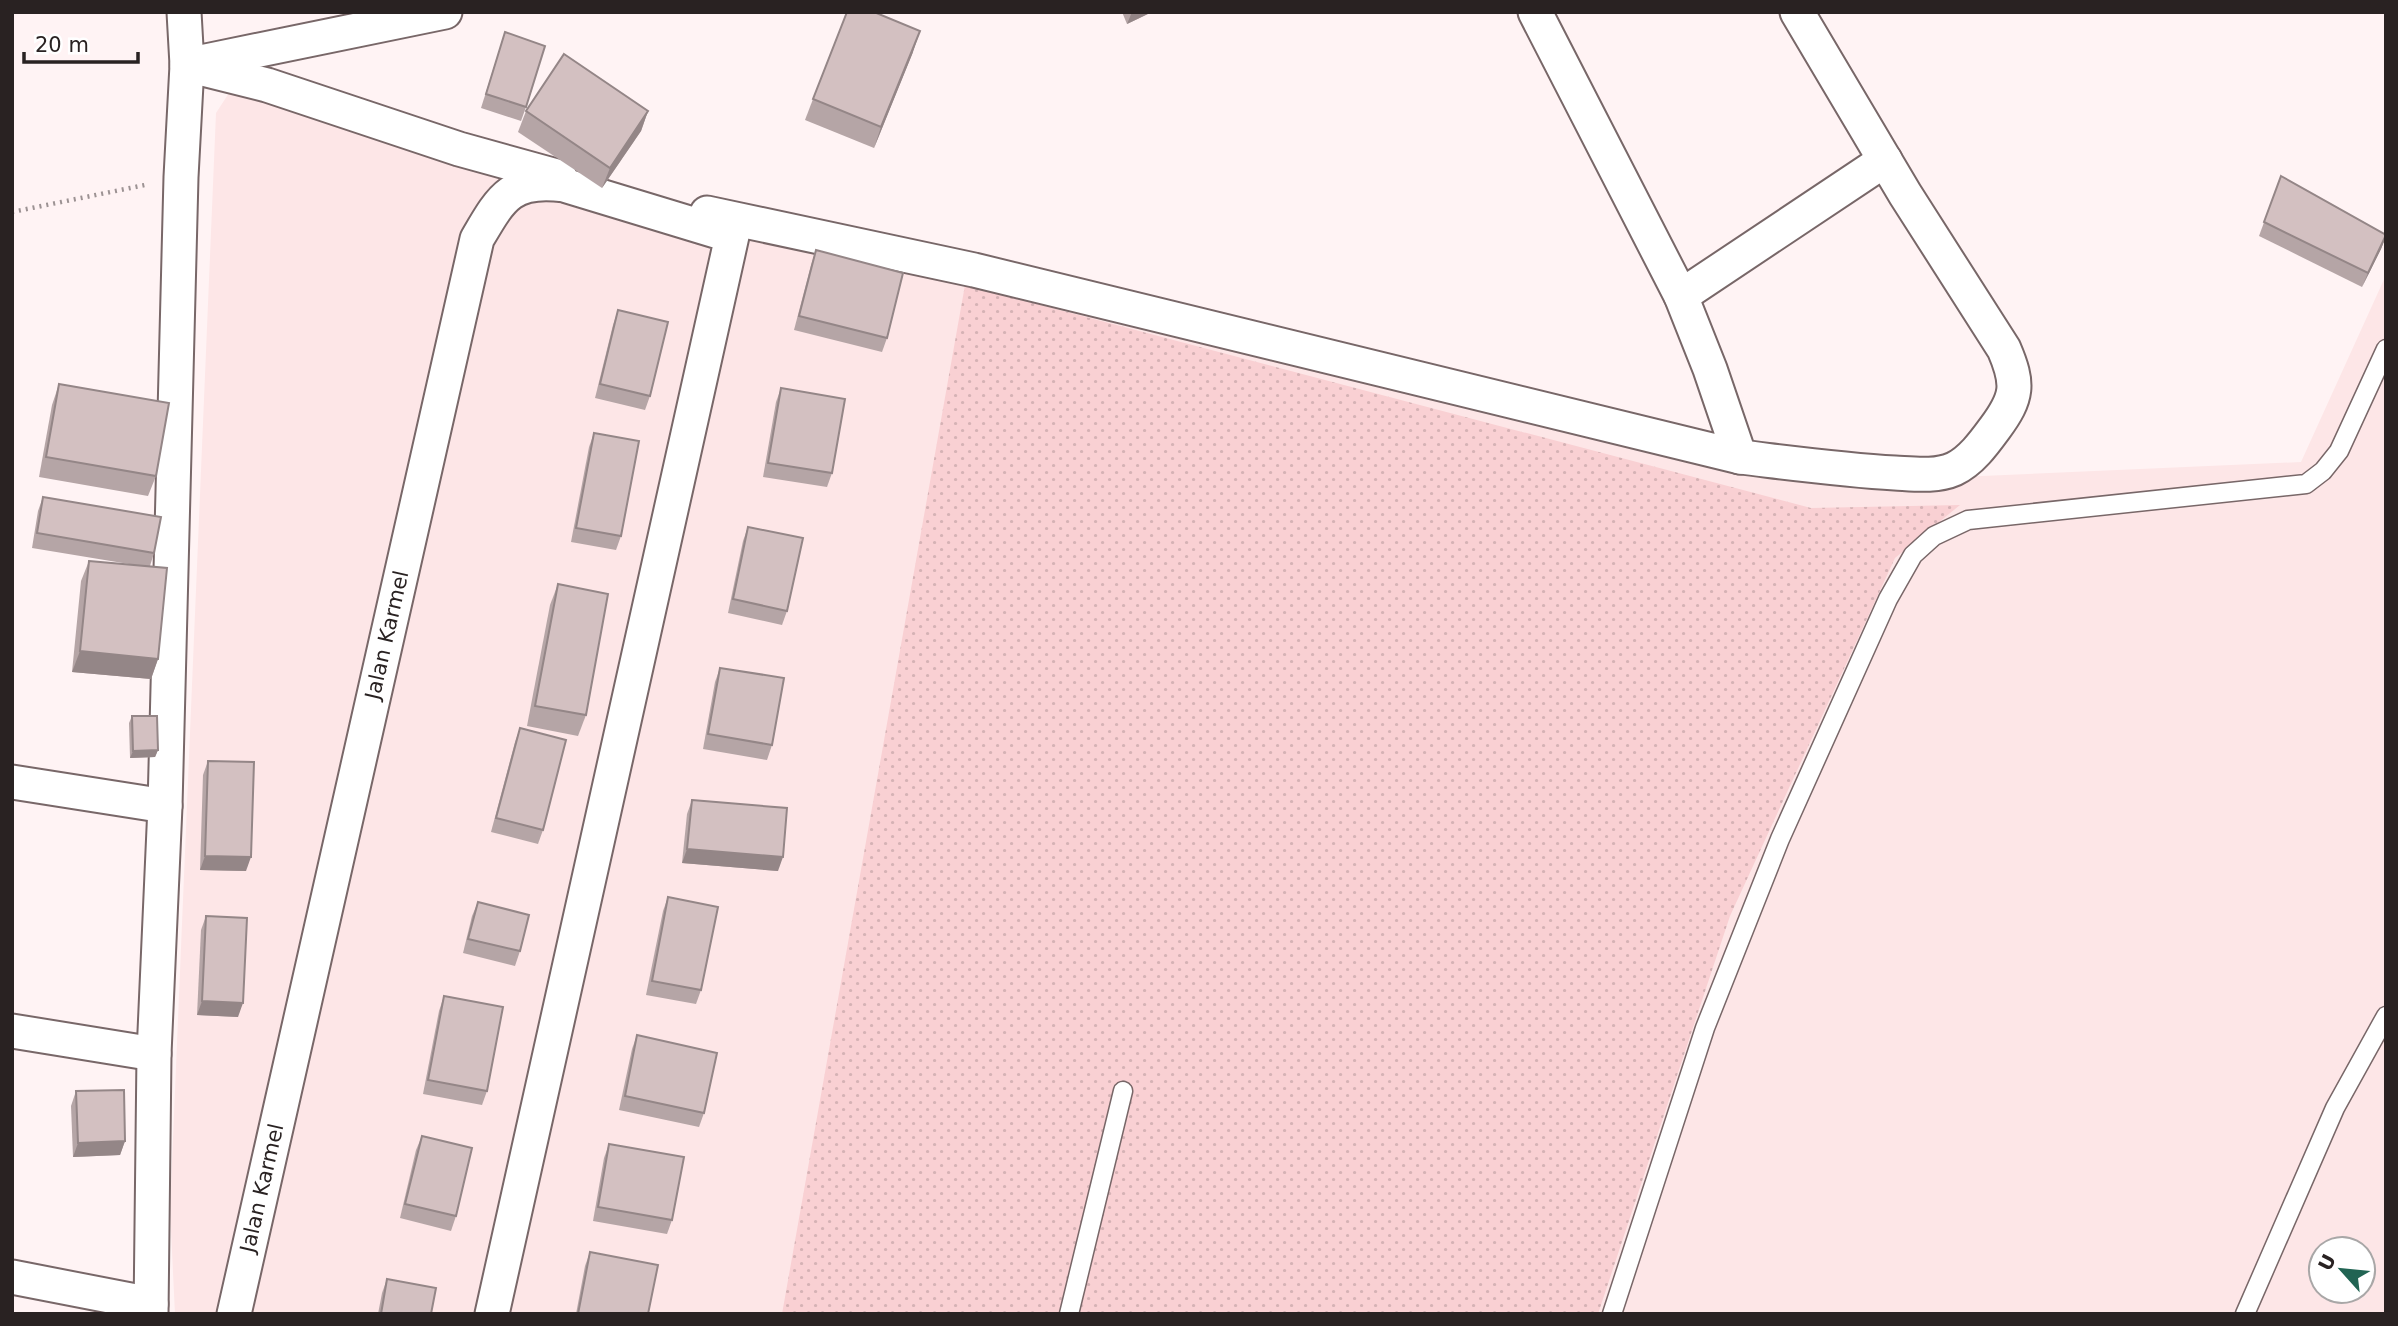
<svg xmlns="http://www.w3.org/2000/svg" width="2398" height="1326" font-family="'DejaVu Sans',sans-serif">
	<defs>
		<pattern id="grass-dots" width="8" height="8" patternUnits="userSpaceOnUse" patternTransform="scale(1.75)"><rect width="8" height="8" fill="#f9d0d3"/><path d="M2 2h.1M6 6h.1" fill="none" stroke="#d5b2b5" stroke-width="1.8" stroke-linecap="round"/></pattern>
	</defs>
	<rect width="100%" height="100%" fill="#fff3f4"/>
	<path fill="#fde6e7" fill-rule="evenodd" d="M251,87L951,275L1821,483L2301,462L2386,275V1314H175L170,1210L216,113L229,93ZM2321,1249H2363V1291H2321Z"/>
	<path fill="url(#grass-dots)" d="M965,285L1811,508L1960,505L1895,558L1730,916L1598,1314H782Z"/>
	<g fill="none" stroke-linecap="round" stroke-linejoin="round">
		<g stroke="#786768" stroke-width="21">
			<g id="service">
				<path d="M1069,1314L1123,1091"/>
				<path d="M1612,1314L1705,1028L1780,839L1888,599L1913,555L1934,536L1968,520L2306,484L2323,471L2339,451L2386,349"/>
				<path d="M2245,1314L2335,1108L2386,1016"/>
			</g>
		</g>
		<g stroke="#786768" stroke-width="37">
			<g id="minor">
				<path d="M196,63L445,12"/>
				<path d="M187,65L267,85L459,149L560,177"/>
				<path d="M707,213L974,270L1740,457L1710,369L1681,296L1535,12"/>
				<path d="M1681,296L1885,160"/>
				<path d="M1740,457C1791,463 1843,470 1895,473C1914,474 1936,477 1954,469C1971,461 1984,443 1995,428C2018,397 2019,384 2004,349L1905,194L1797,12"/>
				<path d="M12,782L165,806"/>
				<path d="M12,1031L154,1054"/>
				<path d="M12,1277L151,1304"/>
				<path d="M151,1314L154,1054L165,806L181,177L187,65L184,12"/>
				<path d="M234,1314L477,239C501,198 511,178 564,185L732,236L492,1314"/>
			</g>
		</g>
		<path stroke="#9c9293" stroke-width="4.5" stroke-dasharray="2 5" stroke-linecap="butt" d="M12,212L145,185"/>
		<use href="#service" stroke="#fff" stroke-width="18"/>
		<use href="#minor" stroke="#fff" stroke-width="33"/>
	</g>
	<g fill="#b5a5a6">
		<path d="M1122,12H1152L1127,24Z"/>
		<path d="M505,32L526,107L521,121L481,108Z"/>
		<path d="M913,52L874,148L805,120L813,99Z"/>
		<path d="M526,111H648L641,131L602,188L518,132Z"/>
		<path d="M2281,176L2386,236L2381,249L2362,287L2259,236Z"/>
		<path d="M816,250L887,338L882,352L794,330L811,265Z"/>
		<path d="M618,310L650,396L645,410L595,398L613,325Z"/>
		<path d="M59,384L156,476L148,496L39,477L52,405Z"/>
		<path d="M781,388L832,473L827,487L763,477L776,402Z"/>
		<path d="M594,433L621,536L616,550L571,542L589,447Z"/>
		<path d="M43,497L154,553L150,566L158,659L151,679L72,672L81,581L89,561L135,565L32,548L38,511Z"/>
		<path d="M748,527L787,611L782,625L728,613L743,541Z"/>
		<path d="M558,584L586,715L578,736L527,726L550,605Z"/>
		<path d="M720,668L772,745L767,760L703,749L715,682Z"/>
		<path d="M132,716L158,750L155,757L130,758L129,723Z"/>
		<path d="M520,728L543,830L538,844L491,832L515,742Z"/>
		<path d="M208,761L246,871L200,870L203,775Z"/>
		<path d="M692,800L778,871L682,863L687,814Z"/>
		<path d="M668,897L701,990L696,1004L646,995L663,911Z"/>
		<path d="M478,902L520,951L515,966L463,953L472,916Z"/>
		<path d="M206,916L238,1017L197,1015L201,930Z"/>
		<path d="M444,996L487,1091L482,1105L423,1094L439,1011Z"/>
		<path d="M637,1035L704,1113L699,1127L619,1110L632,1049Z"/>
		<path d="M76,1091L125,1141L120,1155L73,1157L71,1106Z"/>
		<path d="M422,1136L456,1216L451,1231L400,1218L416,1150Z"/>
		<path d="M609,1144L672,1220L667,1234L593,1221L604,1158Z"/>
		<path d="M590,1252L648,1314H576L585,1266Z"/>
		<path d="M387,1279L431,1314H378L382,1293Z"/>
	</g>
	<g fill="#948687">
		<path d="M1132,12H1152L1127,24Z"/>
		<path d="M920,31L913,52L874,148L881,127Z"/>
		<path d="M648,111L641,131L602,188L610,168Z"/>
		<path d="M2386,236L2381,249L2362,287L2368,273Z"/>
		<path d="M80,651L158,659L151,679L72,672Z"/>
		<path d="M158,750L155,757L130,758L133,751Z"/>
		<path d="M687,849L783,857L778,871L682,863Z"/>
		<path d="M205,856L251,857L246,871L200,870Z"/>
		<path d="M202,1001L243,1003L238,1017L197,1015Z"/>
		<path d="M125,1141L120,1155L73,1157L78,1143Z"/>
	</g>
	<g fill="#d3c0c1" stroke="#948687" stroke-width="2">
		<path d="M847,12H874L920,31L881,127L813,99Z"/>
		<path d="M505,32L545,46L526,107L486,94Z"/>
		<path d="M564,54L648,111L610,168L526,111Z"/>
		<path d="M2281,176L2386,235L2368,273L2264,222Z"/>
		<path d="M816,250L903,273L887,338L799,316Z"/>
		<path d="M618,310L668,322L650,396L600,384Z"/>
		<path d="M59,384L169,403L156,476L46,457Z"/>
		<path d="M781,388L845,399L832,473L768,463Z"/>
		<path d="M594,433L639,441L621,536L576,528Z"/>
		<path d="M43,497L161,517L154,553L37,533Z"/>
		<path d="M748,527L803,538L787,611L733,599Z"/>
		<path d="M89,561L167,568L158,659L80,651Z"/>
		<path d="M558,584L608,594L586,715L535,706Z"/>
		<path d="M720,668L784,678L772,745L708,734Z"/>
		<path d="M132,716H157L158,750L133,751Z"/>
		<path d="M520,728L566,740L543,830L496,818Z"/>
		<path d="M208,761L254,762L251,857L205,856Z"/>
		<path d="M692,800L787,808L783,857L687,849Z"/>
		<path d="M668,897L718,907L701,990L652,981Z"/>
		<path d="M478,902L529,915L520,951L468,939Z"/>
		<path d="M206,916L247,918L243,1003L202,1001Z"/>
		<path d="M444,996L503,1007L487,1091L428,1080Z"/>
		<path d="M637,1035L717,1053L704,1113L625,1096Z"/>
		<path d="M124,1090L125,1141L78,1143L76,1091Z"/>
		<path d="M422,1136L472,1148L456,1216L405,1204Z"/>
		<path d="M609,1144L684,1157L672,1220L598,1207Z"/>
		<path d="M590,1252L658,1265L648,1314H578Z"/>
		<path d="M387,1279L436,1288L431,1314H381Z"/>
	</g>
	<g text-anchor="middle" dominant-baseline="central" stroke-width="5" stroke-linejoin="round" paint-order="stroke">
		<g font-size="21" fill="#292222" stroke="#fff">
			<text transform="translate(387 635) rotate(-77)">Jalan Karmel</text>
			<text transform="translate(262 1188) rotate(-77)">Jalan Karmel</text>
		</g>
	</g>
	<rect width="2398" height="1326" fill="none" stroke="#292222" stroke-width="28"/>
	<g transform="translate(2342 1270) rotate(297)"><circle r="33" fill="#ffffff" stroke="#a9a7a7" stroke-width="2"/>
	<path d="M0-5L12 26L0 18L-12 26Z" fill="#216453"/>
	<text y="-10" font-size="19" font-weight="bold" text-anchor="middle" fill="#292222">U</text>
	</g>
	<path d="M24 52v10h114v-10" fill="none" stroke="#292222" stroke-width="3.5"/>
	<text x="35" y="52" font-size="21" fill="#292222" stroke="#ffffff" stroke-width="5" paint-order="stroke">20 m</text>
</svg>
